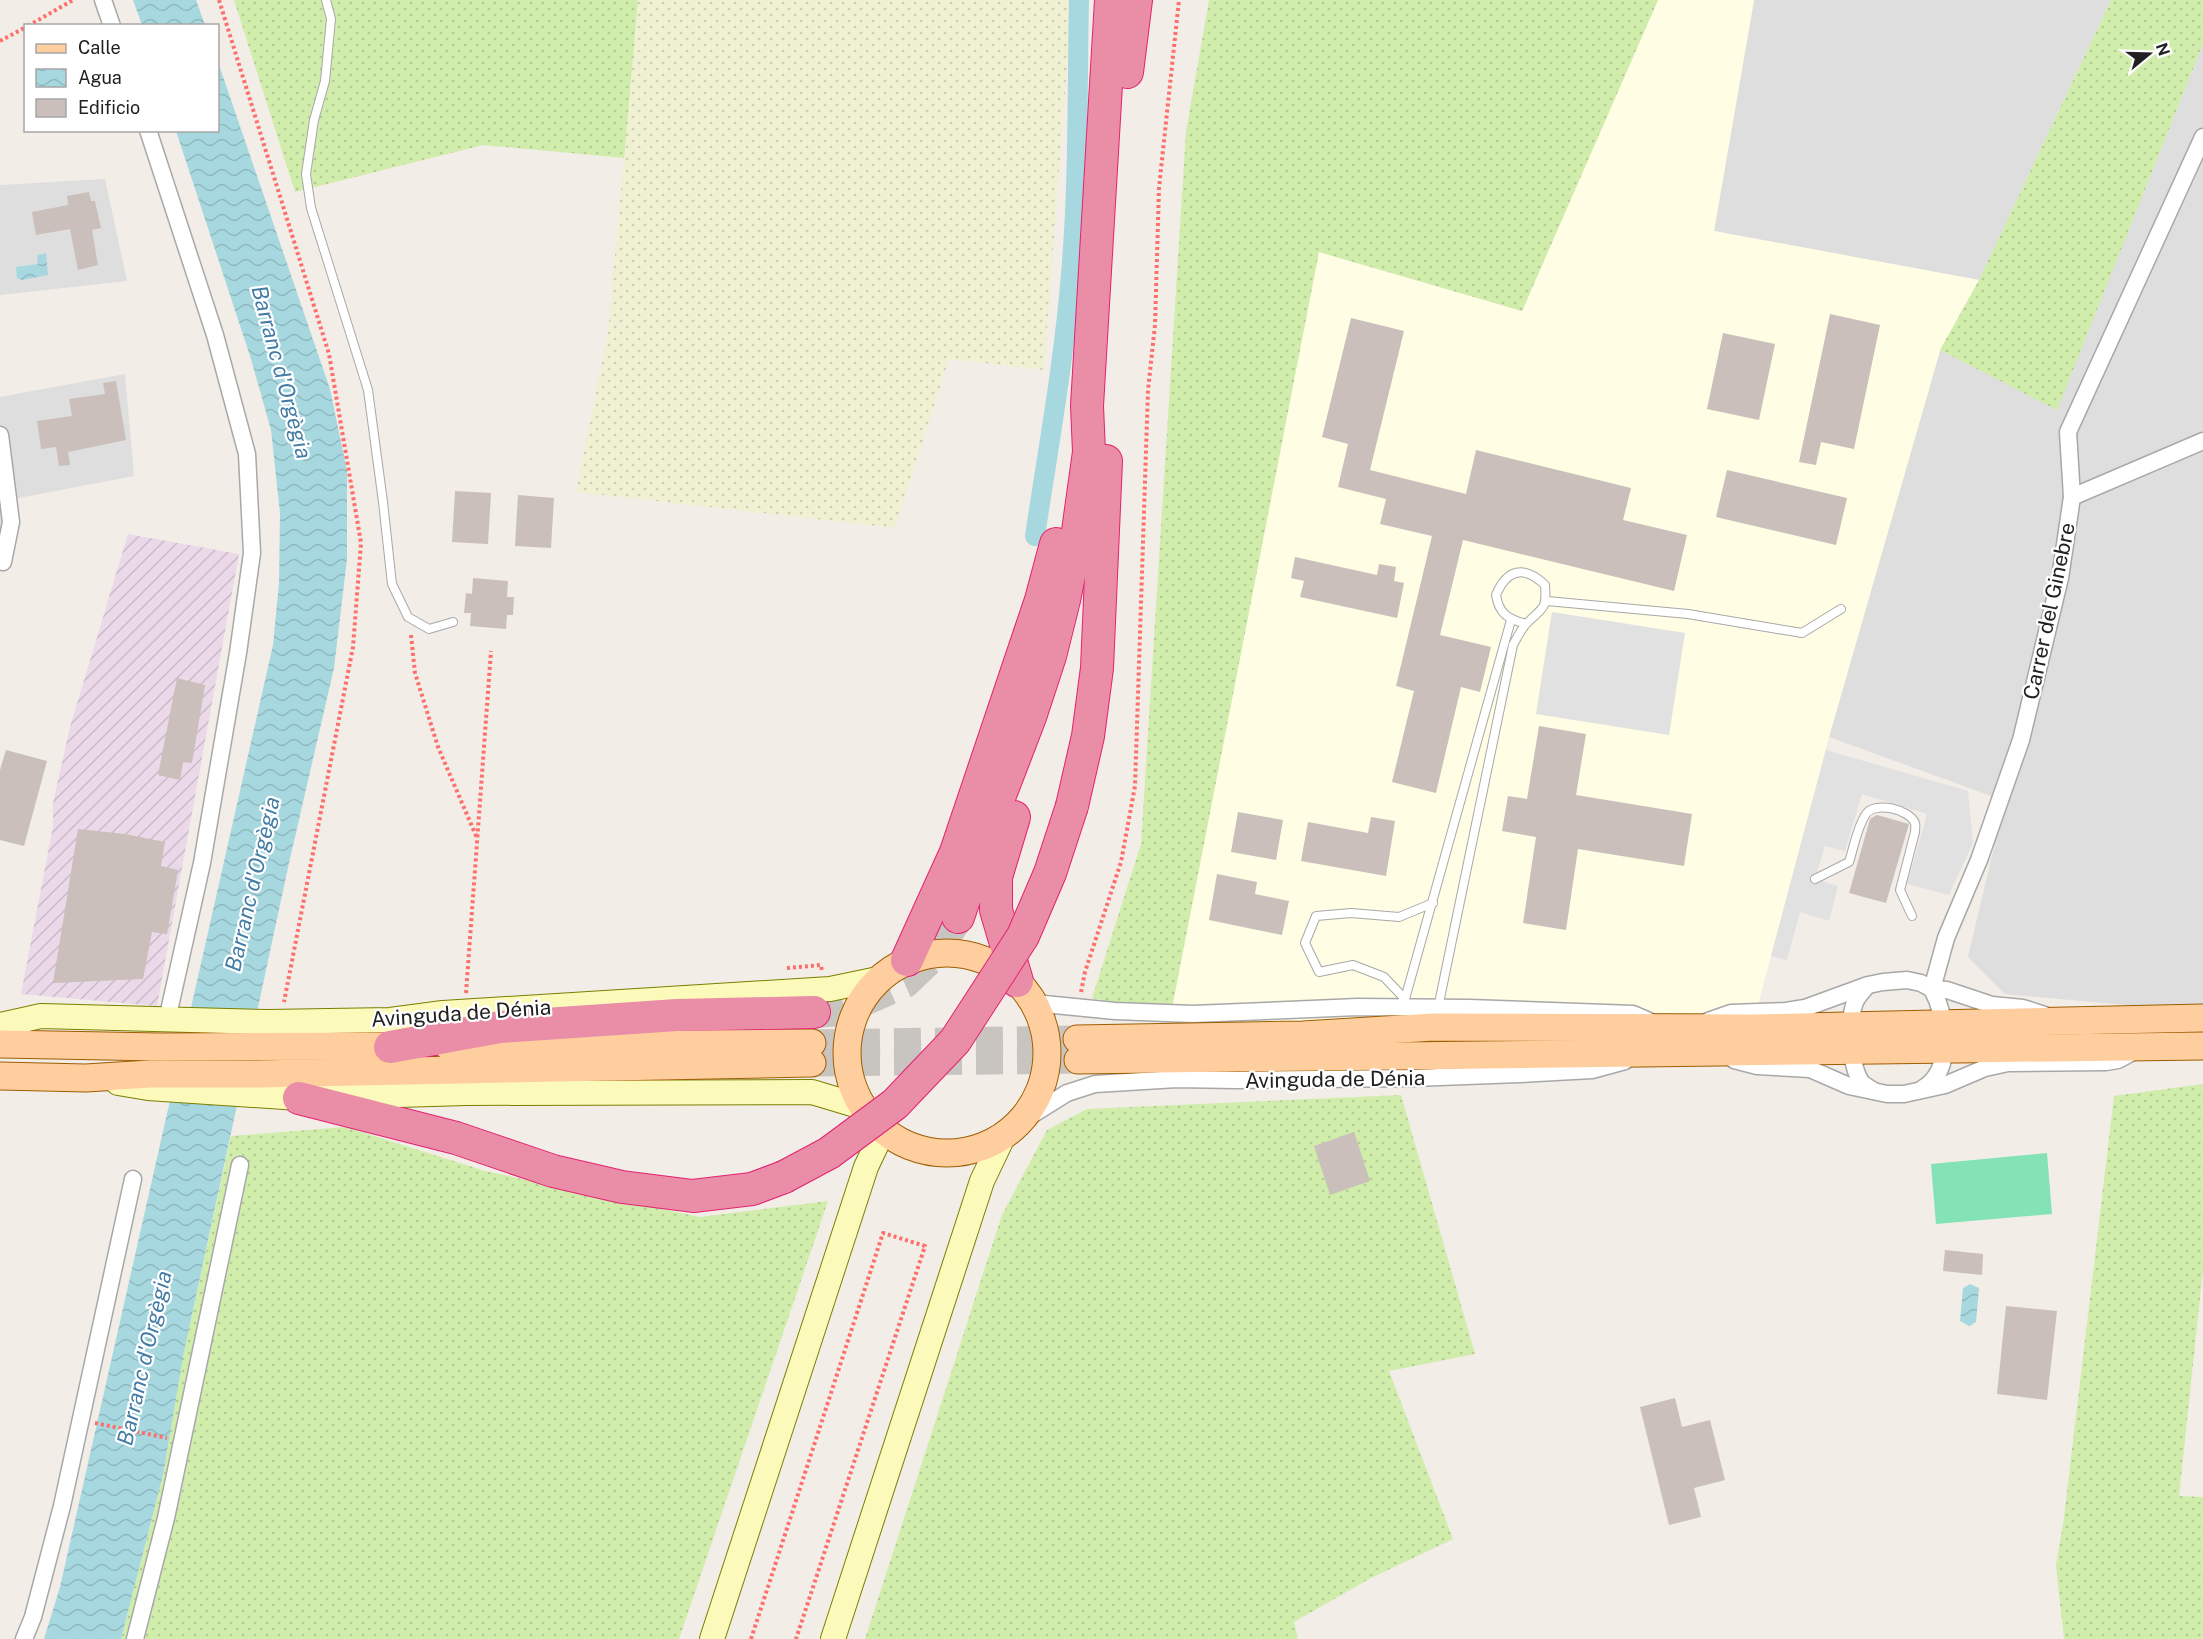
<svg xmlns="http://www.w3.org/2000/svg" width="2203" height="1639" font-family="'Public Sans',sans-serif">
	<defs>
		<pattern id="industrial-furrows" width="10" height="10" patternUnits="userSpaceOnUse" patternTransform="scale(1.5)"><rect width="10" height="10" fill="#ebd9e9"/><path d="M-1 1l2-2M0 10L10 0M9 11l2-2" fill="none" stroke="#c9bac8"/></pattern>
		<pattern id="farmland-dots" width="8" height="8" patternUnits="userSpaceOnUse" patternTransform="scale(1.5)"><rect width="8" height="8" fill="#f0f0d3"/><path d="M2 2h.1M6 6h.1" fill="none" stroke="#ceceb5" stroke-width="1.8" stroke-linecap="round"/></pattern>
		<pattern id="grass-dots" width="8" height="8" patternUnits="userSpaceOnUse" patternTransform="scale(1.5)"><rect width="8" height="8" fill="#d1edac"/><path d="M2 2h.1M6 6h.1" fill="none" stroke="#b3cb94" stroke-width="1.8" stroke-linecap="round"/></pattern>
		<pattern id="water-waves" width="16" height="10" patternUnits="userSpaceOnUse" patternTransform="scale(1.5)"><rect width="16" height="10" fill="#a7d8e0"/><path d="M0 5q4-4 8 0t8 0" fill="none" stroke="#8fb9c0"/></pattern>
	</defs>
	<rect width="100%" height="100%" fill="#f2ede7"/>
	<g fill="#dfdede">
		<path d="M1754,0H2111L1979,280L1714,231Z"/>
		<path d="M2203,44V1018L2170,1009L2005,994L1968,957L2005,801L1829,737L1940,350L2057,409Z"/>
		<path d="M105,179L127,281L0,295V185Z"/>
		<path d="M125,374L134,476L8,500L0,537V397Z"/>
	</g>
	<path fill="url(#industrial-furrows)" d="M128,534L239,554L157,1006L21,994L53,826V803L70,727Z"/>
	<path fill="#fffde3" d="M1658,0H1754L1714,231L1979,280L1940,351L1829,737L1752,1028L1256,1023L1193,1014L1171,1013L1319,252L1522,311Z"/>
	<path fill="url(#farmland-dots)" d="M638,0H1072L1044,370L949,359L895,528L576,492L608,333Z"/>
	<g fill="url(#grass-dots)">
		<path d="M234,0H638L624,158L483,145L295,192Z"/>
		<path d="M1209,0H1658L1522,311L1319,252L1171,1013L1092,998L1141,844L1186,132Z"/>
		<path d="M2111,0H2203V44L2057,410L1940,350L1979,280Z"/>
		<path d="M2203,1084V1270L2179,1496L2203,1497V1639H2064L2056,1566L2064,1517L2114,1096Z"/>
		<path d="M1401,1095L1475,1354L1389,1371L1453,1539L1371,1578L1294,1622L1298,1639H865L1002,1215L1047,1130L1087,1109Z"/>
		<path d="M346,1127L485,1171L700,1217L828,1201L679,1639H121L163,1475L184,1352L231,1136Z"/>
	</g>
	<path fill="#83e2b6" d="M2047,1153L2052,1214L1936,1224L1931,1164Z"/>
	<g fill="#e1e1e1">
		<path d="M1552,612L1685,633L1669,735L1536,714Z"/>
		<path d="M1826,750L1968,791L1973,843L1949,895L1907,884L1927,814L1862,794L1845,851L1825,846L1815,879L1838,886L1829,921L1800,912L1787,960L1771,956Z"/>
	</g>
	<g fill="url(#water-waves)">
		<path d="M133,0H196L205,25H142Z"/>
		<path d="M218,62L330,389L347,471V559L334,668L289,863L184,1352L163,1475L121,1639H44L60,1587L273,645L279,583L280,513L271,430L251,359L176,131L218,130Z"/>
		<path d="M46,253L48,275L22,280L17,278L16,267L38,264L37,255Z"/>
		<path d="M1970,1284L1979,1288L1976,1322L1969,1326L1960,1321L1963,1288Z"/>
	</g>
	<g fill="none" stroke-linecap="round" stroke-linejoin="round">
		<path stroke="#a7d8e0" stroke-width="20" d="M1035,536C1048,449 1064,362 1071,274C1079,183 1077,91 1079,0"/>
	</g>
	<g fill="#cabfba">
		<path d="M89,192L91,201H95L101,228L92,230L98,265L78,270L70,229L36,235L32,212L68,205L67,196Z"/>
		<path d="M1830,314L1880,325L1854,449L1821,442L1816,465L1799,462Z"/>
		<path d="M1351,318L1404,331L1370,470L1466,494L1476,450L1631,488L1623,520L1687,535L1674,591L1463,540L1440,635L1491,647L1480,692L1461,687L1436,793L1392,782L1414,691L1396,686L1432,536L1380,524L1386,499L1338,487L1348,444L1322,437Z"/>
		<path d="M1723,333L1775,344L1759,420L1707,409Z"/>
		<path d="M116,381L126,440L68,452L70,465L59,466L56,447L41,449L37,421L72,416L69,399L105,394L103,383Z"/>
		<path d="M1727,470L1847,498L1836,545L1716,517Z"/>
		<path d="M455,491L491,493L488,544L452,542Z"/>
		<path d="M518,495L554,498L551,548L515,546Z"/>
		<path d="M1295,557L1377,575L1379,564L1396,567L1394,581L1404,583L1397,618L1300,597L1304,581L1291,578Z"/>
		<path d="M473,578L508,581L507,597H514L513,615H507L506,629L470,626L471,613H464L466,593L472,594Z"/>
		<path d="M177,678L205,685L192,763L183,762L180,780L158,775Z"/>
		<path d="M1539,726L1586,734L1576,795L1692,814L1684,866L1578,849L1566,930L1523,923L1536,837L1502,831L1508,796L1527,799Z"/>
		<path d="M6,750L47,761L24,846L0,840V770Z"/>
		<path d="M1238,812L1283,820L1276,860L1231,852Z"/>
		<path d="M1877,815L1909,824L1886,903L1849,893L1870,819Z"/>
		<path d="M1371,817L1395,821L1386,876L1301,861L1308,822L1368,833Z"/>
		<path d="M78,829L125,834L165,842L161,866L178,870L167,934L152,932L143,979L53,983Z"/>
		<path d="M1217,874L1257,882L1255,894L1289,901L1282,935L1209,920Z"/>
		<path d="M1354,1132L1370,1181L1330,1195L1314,1146Z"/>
		<path d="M1945,1250L1983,1254L1982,1275L1943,1271Z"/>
		<path d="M2006,1306L2057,1311L2047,1400L1997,1394Z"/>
		<path d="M1675,1398L1682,1427L1710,1420L1725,1480L1694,1488L1701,1517L1669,1525L1640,1407Z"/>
	</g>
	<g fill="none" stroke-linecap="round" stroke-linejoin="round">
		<g stroke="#c8c4bf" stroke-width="27" stroke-dasharray="27 14" stroke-linecap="butt">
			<path d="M812,1043L1077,1039"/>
			<path d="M812,1063L1078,1060"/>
		</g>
		<path stroke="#c8c4bf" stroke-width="32" stroke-dasharray="32 16" stroke-linecap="butt" d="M814,1012L841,1010L905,982L928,960L958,917"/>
		<g stroke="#a8a8a8" stroke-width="10">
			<g id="lane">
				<path d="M326,0L331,19L325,81L314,120L306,174L311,208L368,390L383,502L392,584L408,617L429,629L453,622"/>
				<path d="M1547,601L1688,614L1802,633L1841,609"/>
				<path d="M1815,879L1849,862C1854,847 1857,827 1866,814C1875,801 1909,809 1915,823C1916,826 1915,829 1915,832L1900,890L1912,916"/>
				<path d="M1405,999L1384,977L1353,965L1319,972L1305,943L1316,916L1351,913L1399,917L1433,903"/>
				<path d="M1397,1007L1405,999L1511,620"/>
				<path d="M1438,1008L1513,645C1517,638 1521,629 1527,623C1543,607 1547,610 1545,585C1524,565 1507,569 1496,595C1499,614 1508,619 1526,624"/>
			</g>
		</g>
		<g stroke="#a8a8a8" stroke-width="19">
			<g id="street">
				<path d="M103,0L112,26"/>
				<path d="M148,130L215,335L247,454L252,553L238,653L202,863L167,1020"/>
				<path d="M0,435L11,522L3,562"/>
				<path d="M2072,497L2203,441"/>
				<path d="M1867,986C1862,992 1856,997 1854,1005C1848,1024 1850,1067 1862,1083C1865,1086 1870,1088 1874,1091"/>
				<path d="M1932,989L1946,938L1979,860L2021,740L2060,578L2072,497L2068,432L2203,137"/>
				<path d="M1034,1003L1115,1011L1193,1014L1358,1007L1469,1008L1633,1014L1649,1021"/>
				<path d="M1708,1021L1731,1013L1786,1011L1805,1008L1868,985L1883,982L1907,980L1921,983L1932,989L1947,990L1992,1005L2023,1008L2045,1015"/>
				<path d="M1734,1060L1757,1066L1810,1069L1849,1086L1887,1094H1904L1945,1085L1985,1068L2008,1063L2106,1062L2118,1060L2131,1053"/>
				<path d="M1922,1089C1955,1070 1947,1017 1932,989"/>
				<path d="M1019,1123L1067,1093L1095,1084L1177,1079L1236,1080L1413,1078L1519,1074L1592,1070L1625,1061"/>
				<path d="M24,1639L33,1617L62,1506L133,1179"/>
				<path d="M135,1639L166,1518L240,1165"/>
			</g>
		</g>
		<g stroke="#7b7f01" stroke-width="26">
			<g id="secondary">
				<path d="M0,1025L41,1016L268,1022L390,1020L443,1013L830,989L878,979"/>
				<path d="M118,1083L148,1088L299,1098L466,1093L812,1092L862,1107"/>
				<path d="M712,1639L866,1167L883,1131"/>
				<path d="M833,1639L982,1181L1003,1137"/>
			</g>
		</g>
		<g stroke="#9e5d00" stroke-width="29">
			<g id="primary">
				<circle cx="947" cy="1053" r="100"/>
				<path d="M1077,1039L1303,1035L1434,1027L1752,1028L2203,1018"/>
				<path d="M0,1044L160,1047L410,1046"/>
				<path d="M448,1046L812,1043"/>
				<path d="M1078,1060L2203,1046"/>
				<path d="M0,1076L86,1078L150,1074H257L812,1063"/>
			</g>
		</g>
		<g stroke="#e22273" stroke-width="34">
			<g id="highway">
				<path d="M1127,72L1136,0"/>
				<path d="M1072,806L1088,736L1097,668L1106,461"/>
				<path d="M1014,817L996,877V910L1017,981"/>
				<path d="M958,917L995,808L1030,717L1050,656L1064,600L1078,531L1089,452L1087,406L1111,0"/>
				<path d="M907,960L956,852L1041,600L1056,544"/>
				<path d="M390,1047L500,1027L677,1015L814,1012"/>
				<path d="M299,1098L456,1138L553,1171L622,1187L693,1196L752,1189L784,1177"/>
			</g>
		</g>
		<g stroke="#fe6f6c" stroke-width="4" stroke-dasharray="3 3" stroke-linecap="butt">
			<path d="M219,0L329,354L361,543L353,647L284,1002"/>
			<path d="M28,26L73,0"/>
			<path d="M0,41L26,27"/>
			<path d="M411,635L415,673L438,747L477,838"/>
			<path d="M787,968L821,965L822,971"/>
			<path d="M1081,992L1085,972L1121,862L1135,786L1148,390L1155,325L1159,188L1179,0"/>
			<path d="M466,993L491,651"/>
			<path d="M95,1423L167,1438"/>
			<path d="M751,1639L883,1233L925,1246L796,1639"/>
		</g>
		<use href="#lane" stroke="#fff" stroke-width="8"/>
		<use href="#street" stroke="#fff" stroke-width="16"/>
		<use href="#secondary" stroke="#fcfabb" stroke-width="24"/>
		<use href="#primary" stroke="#ffce9f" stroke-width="27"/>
		<use href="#highway" stroke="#ea8da6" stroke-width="32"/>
		<g stroke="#e22273" stroke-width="34" stroke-linecap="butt">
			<path id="highway-bridge" d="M784,1177L829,1153L895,1104L955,1041L1023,936L1050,873L1072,806"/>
		</g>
		<use href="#highway-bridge" stroke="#ea8da6" stroke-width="32"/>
	</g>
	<g text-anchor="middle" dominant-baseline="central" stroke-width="4.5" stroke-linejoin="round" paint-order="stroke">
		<g font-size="21" fill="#212121" stroke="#fff">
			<text transform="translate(2049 611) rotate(-78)">Carrer del Ginebre</text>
			<text transform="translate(461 1013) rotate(-4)">Avinguda de Dénia</text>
			<text transform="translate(1335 1079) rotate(-1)">Avinguda de Dénia</text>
		</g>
		<g font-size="22" font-style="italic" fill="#437ca5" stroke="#fff">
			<text transform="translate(282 372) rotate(75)">Barranc d'Orgègia</text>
			<text transform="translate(252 884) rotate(-77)">Barranc d'Orgègia</text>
			<text transform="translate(144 1358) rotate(-77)">Barranc d'Orgègia</text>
		</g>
	</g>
	<rect x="24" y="24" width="195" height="108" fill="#ffffff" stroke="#a6a6a6" stroke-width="1.5"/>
	<rect x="36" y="44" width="30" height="9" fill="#ffce9f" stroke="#a6a6a6" stroke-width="1.5"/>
	<text x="78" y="54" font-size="18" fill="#212121">Calle</text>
	<rect x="36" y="69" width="30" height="18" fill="url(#water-waves)" stroke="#a6a6a6" stroke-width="1.5"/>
	<text x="78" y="84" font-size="18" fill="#212121">Agua</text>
	<rect x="36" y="99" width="30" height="18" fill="#cabfba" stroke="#a6a6a6" stroke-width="1.5"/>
	<text x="78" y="114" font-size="18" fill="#212121">Edificio</text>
	<g transform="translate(2149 54) rotate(71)" stroke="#ffffff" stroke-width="4.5" paint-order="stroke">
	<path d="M0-4.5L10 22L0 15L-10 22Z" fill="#212121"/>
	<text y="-9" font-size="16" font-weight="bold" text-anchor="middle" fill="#212121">N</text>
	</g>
</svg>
